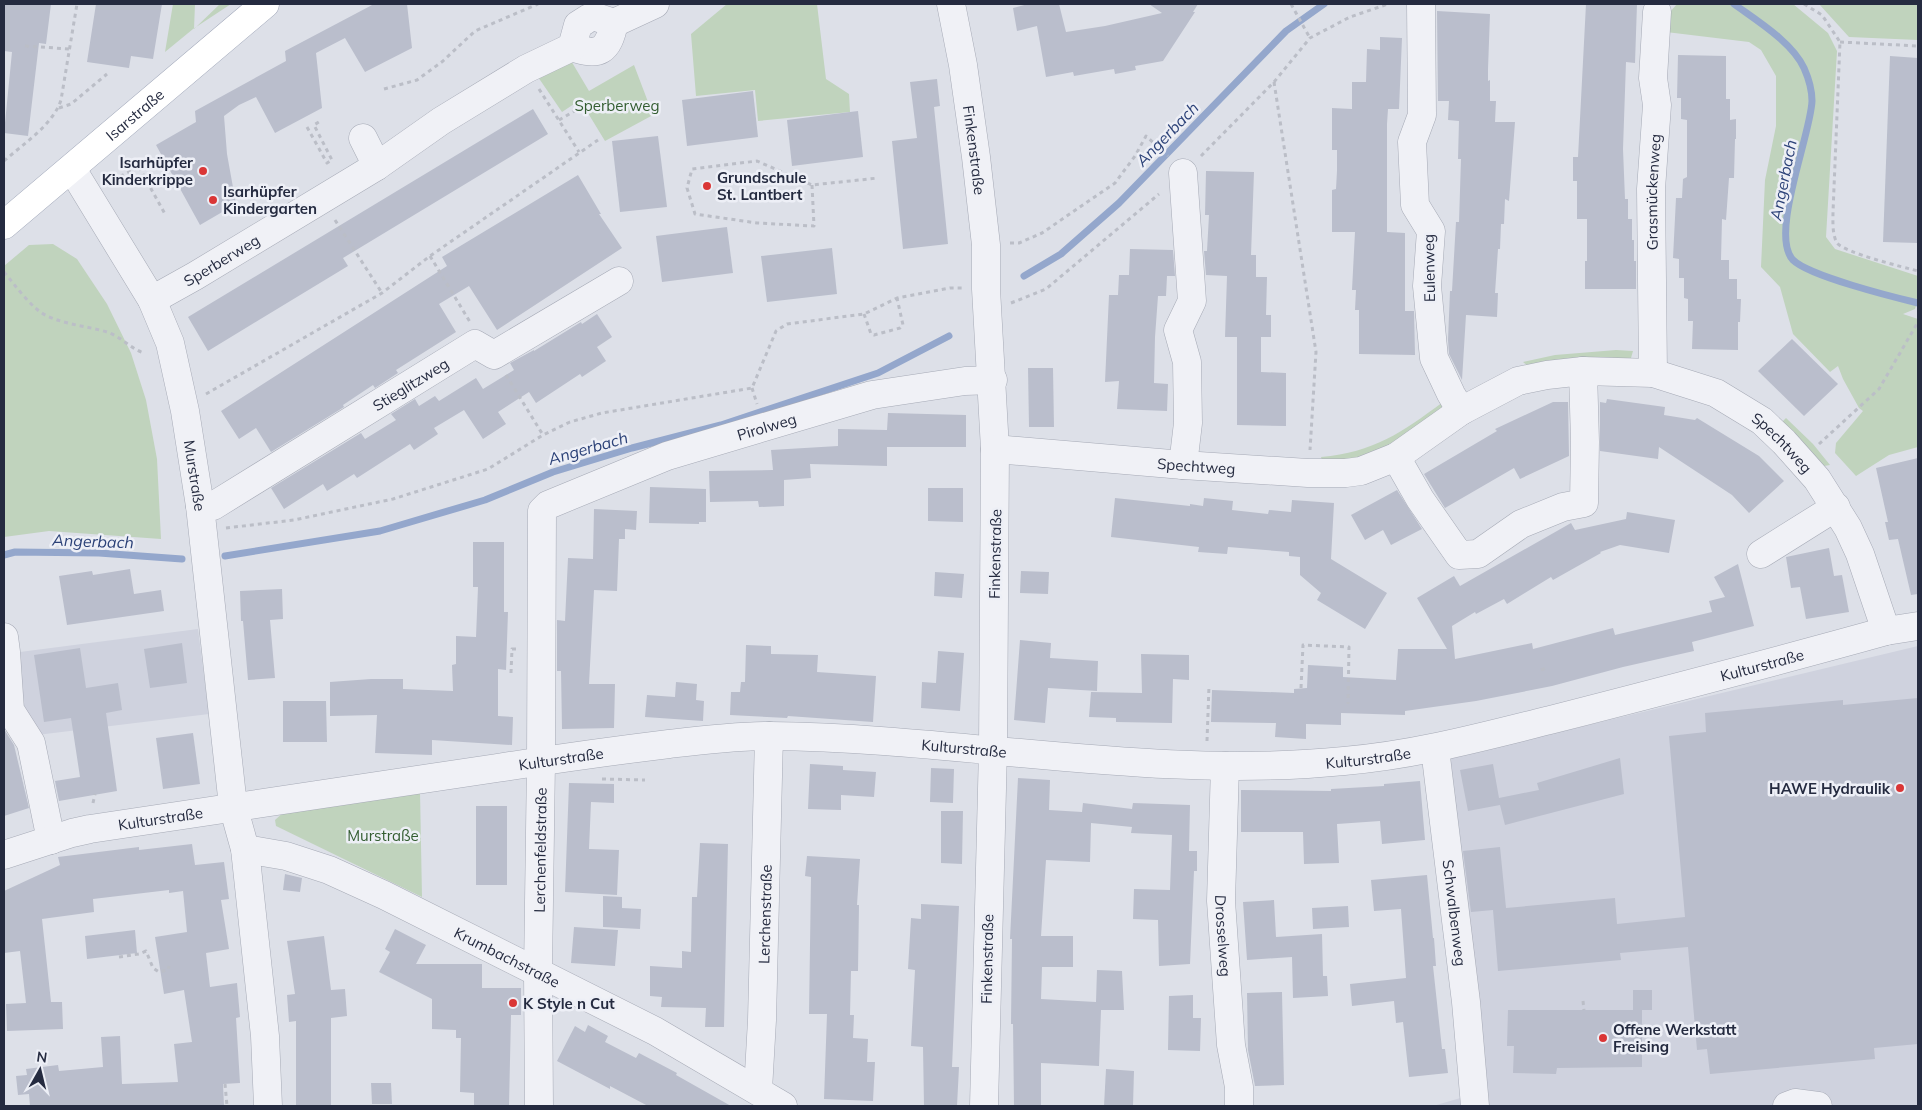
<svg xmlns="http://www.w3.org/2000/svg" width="1922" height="1110" font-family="Mulish,sans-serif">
	<rect width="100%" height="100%" fill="#dde0e8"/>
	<g fill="#cfd2de">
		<path d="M198,629L209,714L37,735L28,729L16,657L20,652Z"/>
		<path d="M1918,646V1106H1433L1481,1092L1443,760Z"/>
	</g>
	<g fill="#c0d3bd">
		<path d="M173,4H195L194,29L220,4H231L193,29L165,52Z"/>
		<path d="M727,4H817L826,79L849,94L850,112L758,121L755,90L696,96L691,34Z"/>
		<path d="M1677,4H1793L1828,33L1837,51L1826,237L1835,249L1918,276V300L1915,309L1903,314L1918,319V447L1889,455L1856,476L1835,453L1836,443L1863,411L1859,408L1843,379L1838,366L1830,372L1793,334L1780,287L1761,267L1765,180L1776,126V76L1761,50L1749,42L1666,32L1670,12Z"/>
		<path d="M1819,4H1918V40L1849,37Z"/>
		<path d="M570,59L589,91L634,65L653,115L605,141L580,100L562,112L538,77Z"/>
		<path d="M53,244L77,259L107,304L131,353L146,400L157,459L161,539L49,531L4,537V266L29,245Z"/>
		<path d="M1616,350L1633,351L1631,358H1575L1529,367L1523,362L1555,355Z"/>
		<path d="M1443,402L1444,409C1418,428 1393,447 1362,457C1350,460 1336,461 1323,463L1321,457C1374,452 1401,433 1443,402Z"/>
		<path d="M1786,418L1813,444L1830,465L1824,466L1782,422Z"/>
		<path d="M420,791L422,897L276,826L275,820L285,811Z"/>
	</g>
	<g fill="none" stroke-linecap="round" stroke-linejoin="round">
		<g stroke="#94a7cc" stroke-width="7">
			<path d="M1734,4C1756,20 1792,42 1804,68C1808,77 1812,90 1812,101C1811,134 1769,235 1793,260C1809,276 1893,297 1918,303"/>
			<path d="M1024,276L1061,254L1119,203L1286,31L1324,4"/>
			<path d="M4,555L15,552L99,553L182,559"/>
			<path d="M225,556L380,531L485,500L553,472L632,448L721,425L878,373L949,336"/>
		</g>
	</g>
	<g fill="#babecc">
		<path d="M4,4H51L46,44L39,43L28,136L4,133L12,52L4,51Z"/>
		<path d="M96,4H162L153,59L131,56L129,68L87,62Z"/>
		<path d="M374,4H407L412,48L365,72L345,38L316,53L322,108L275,133L256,97L239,105L224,116L227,154L236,204L200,225L156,145L196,122L195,111L286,61L285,51Z"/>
		<path d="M1028,4H1059L1066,32L1105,26L1162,13L1149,4H1198L1193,12H1195L1163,61L1135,66L1136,70L1115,74L1114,69L1074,76L1073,72L1046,77L1037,26L1017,31L1013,8Z"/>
		<path d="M1586,4H1637L1635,63L1626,62L1623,149L1625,199H1628V219H1632V240H1634V261H1636V289H1585V261H1587V219H1577V181H1573V157H1578Z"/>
		<path d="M1437,11L1490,14L1488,69V81L1490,80V101H1496L1495,122H1515L1509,201L1505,199L1504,224H1501L1500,249H1498L1495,293H1498L1497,317L1466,315L1462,380L1449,354L1448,340L1450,291H1452L1456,222H1459L1461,159H1458L1459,121L1448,120L1449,101H1438Z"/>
		<path d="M1380,37L1402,38L1399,109H1388L1387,124V232L1405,233V311H1414L1415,355L1359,354V310H1355L1356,290H1352L1355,232H1332V190L1336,189L1337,171V150H1332V108L1352,109V82H1366L1367,49L1380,50Z"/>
		<path d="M1678,55L1726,56V99H1730V120L1736,119V139H1735L1734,178H1729L1726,220L1722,219L1721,260H1729V279H1737V299H1741L1740,322H1738V350L1692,349L1693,321H1688V299L1684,298V278H1679V259L1673,258L1676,198H1682L1683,179L1687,177V120L1681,119V98H1677Z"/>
		<path d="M1890,56L1918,58V243L1883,242Z"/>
		<path d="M937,79L940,106L934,107L948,244L903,249L892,141L917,138L910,82Z"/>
		<path d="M753,91L758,137L687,146L682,100Z"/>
		<path d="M533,109L548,134L343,258L348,266L208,351L188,317Z"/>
		<path d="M858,111L863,157L792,166L787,120Z"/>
		<path d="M658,136L667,207L620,212L612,141Z"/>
		<path d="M1206,171L1254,172L1251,255H1256V277H1267L1266,315H1271V337H1261V372L1286,373V426L1237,425V337H1225L1227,276L1206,275L1204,251H1207L1209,215H1205Z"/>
		<path d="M578,175L601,214H599L622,248L497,330L469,286L439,304L456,332L396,370L398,373L375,388L373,385L343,405L344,407L271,452L256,428L239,439L221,411L447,266L442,257Z"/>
		<path d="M727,227L733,273L662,282L656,236Z"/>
		<path d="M832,248L837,294L767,302L761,256Z"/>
		<path d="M1130,249L1173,250L1175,276H1167L1166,296H1158L1155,337L1154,383L1168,384L1167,411L1117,409L1119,381L1105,382L1109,295H1118L1119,275H1129Z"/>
		<path d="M597,314L612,337L597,347L606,361L582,377L580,374L536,403L529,392L498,412L506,424L483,439L464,410L434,428L438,434L414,450L410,444L357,478L354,474L327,491L323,484L284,509L271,488L361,433L365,439L396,420L391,414L415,399L419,406L435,396L439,401L476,378L483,389L514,370L510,363L534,350V351L581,322L582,324Z"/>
		<path d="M1792,339L1838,384L1804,416L1758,371Z"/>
		<path d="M1028,368H1053L1054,427H1029Z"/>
		<path d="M1607,399L1665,407L1664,415L1695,420L1697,418L1759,456L1784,481L1749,513L1732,495L1659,447L1658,459L1600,451V402L1606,403Z"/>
		<path d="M1553,402H1568L1569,456L1520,479L1514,468L1445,508L1424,474L1497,431L1495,429Z"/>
		<path d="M888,413L966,415V447H887V466L810,464L811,478L784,480V506L759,507L758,501L710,502L709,471L773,470L771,450L838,446V429L887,430Z"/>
		<path d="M1918,458V594L1911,595L1898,539L1889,540L1885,522H1888L1876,468Z"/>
		<path d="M650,487L706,489V522H699V524L649,523Z"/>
		<path d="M928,488H963V522L928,521Z"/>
		<path d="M1397,490L1422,529L1391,545L1383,530L1365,540L1351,515Z"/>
		<path d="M1115,498L1190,506V504L1203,506L1204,498L1233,501L1232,510L1268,514L1269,510L1291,512L1292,500L1334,503L1331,559L1387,593L1365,629L1317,600L1321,593L1300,575V557L1289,556V552L1228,547L1227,554L1198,552L1199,547L1111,537Z"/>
		<path d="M594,509L637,511L636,530L625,529V539H619L617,591L594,590L589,684H615L614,728L562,729L561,671H557V620L565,621L568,558L593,559Z"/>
		<path d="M1627,512L1675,520L1669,553L1620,545L1600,552L1601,553L1553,580L1551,577L1507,604L1504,599L1476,614L1475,612L1452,626L1455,659L1532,643L1533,649L1613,628L1615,635L1712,612L1709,601L1725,597L1714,577L1738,564L1754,626L1692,642L1694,651L1623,667L1552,686L1476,701L1405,711V715L1341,713V725L1306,724V739L1275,737L1276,723L1211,722L1212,690L1294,693V689L1307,688L1308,665L1343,667V677L1396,680L1398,649H1447L1417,598L1454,576L1460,586L1571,523L1575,530L1626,519Z"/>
		<path d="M473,542H504V612H508L506,670L498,669V716L513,717L512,745L432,740V755L375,753L377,715L330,716V682L371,679H403V689L453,691L452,665L456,664V636L476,637L478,587H473Z"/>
		<path d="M1829,548L1834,576L1842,575L1849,612L1806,619L1800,587L1791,588L1786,557Z"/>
		<path d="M130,569L134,594L161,590L164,611L67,625L59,576L92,571L93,575Z"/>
		<path d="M1021,571L1049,572L1048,594L1020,593Z"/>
		<path d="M935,572L964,574L962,598L934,596Z"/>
		<path d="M282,589L283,619L270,620L275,678L248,680L243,621H241L240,591Z"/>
		<path d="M1020,640L1051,643L1050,658L1098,661L1097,691L1048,688L1045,723L1014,720Z"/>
		<path d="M182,643L187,683L150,688L144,649Z"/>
		<path d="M746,645L771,646V654L818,655L817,672L876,676L873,722L788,716L787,718L730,715L731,692H740L741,682H745Z"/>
		<path d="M80,648L86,688L118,683L122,710L106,713L117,791L59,801L55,781L80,777L71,718L44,722L34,655Z"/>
		<path d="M938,651L964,653L960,711L921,708L922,682L936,683Z"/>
		<path d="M1141,654L1189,655V680L1173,679L1172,723L1116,722V718L1089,717L1091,692L1142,693Z"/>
		<path d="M676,682L697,684L696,700L704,701L703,721L645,717L647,695L675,697Z"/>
		<path d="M1918,698V1044L1874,1048L1875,1059L1710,1074L1707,1049L1697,1050L1688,947L1620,953L1621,960L1498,971L1493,910L1471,912L1463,851L1500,847L1506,908L1615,898L1617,924L1685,917L1669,736L1706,732L1705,713L1843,700V705Z"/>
		<path d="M283,701H326L327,742H283Z"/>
		<path d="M4,729L14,745L29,808L4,816Z"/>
		<path d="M193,733L200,784L163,789L156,738Z"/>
		<path d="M1620,758L1624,794L1505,825L1500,805L1468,811L1460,770L1493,764L1499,798L1539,790L1537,783Z"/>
		<path d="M810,764L843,766V770L876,772L874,797L841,795V810L808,809Z"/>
		<path d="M931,768L954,769L953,803L930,802Z"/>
		<path d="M1018,778L1050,780L1049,810L1082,812L1083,803L1132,809L1133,803L1190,805L1189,851H1197V871H1194L1190,964L1159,966L1158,920L1133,919L1134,889L1170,890L1172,835L1131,833L1132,827L1091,823L1090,862L1046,860L1041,936H1073V967H1042L1041,999L1096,1002L1097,970L1122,971L1124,1010H1101L1099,1066L1041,1063V1106H1014L1013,1024H1011L1012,939H1010Z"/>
		<path d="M1420,781L1425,840L1382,844L1380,821L1337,824L1339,863L1304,864L1303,832H1241V790L1331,791V789L1384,786V784Z"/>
		<path d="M569,783L614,784V803L591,802L589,849L619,850L617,895L565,892Z"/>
		<rect x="476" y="806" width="31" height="79"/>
		<path d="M941,811H963L962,864L941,863Z"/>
		<path d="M700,843L728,844L724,1027H705L706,1008L661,1007L662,997L650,996V966L682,968V951L691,952L692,897H697Z"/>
		<path d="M192,844L195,865L224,862L229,899L221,900L229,949L206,953L210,987L237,983L240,1017L236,1018L240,1083L223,1084L224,1106H30L29,1094L18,1095L16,1076L27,1075L26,1069L58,1065L59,1071L103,1067L101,1037L120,1036L122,1084L178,1082L174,1044L192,1042L184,990L164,994L155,937L187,932L183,891L169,893V890L93,899L94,912L42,919L51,1002H62L63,1029L7,1031L6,1004L26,1003L20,951L4,953V891L60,865L58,857L139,847V850Z"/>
		<path d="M807,856L860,859L857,905H859L858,971H851L850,1015H854L853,1038L868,1039L867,1062H875L873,1101L824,1099L827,1014H809L811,877L805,876Z"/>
		<path d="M285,874L302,878L300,892L283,890Z"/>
		<path d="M1427,875L1433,938H1434L1436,966H1433L1442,1049H1445L1448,1073L1409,1077L1403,1022L1396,1023L1394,1001L1352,1006L1350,984L1406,978L1401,909L1374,911L1371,880Z"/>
		<path d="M603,896L622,897V908L641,909L640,929L603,927Z"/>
		<path d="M1274,900L1276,937L1322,934L1323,976H1327L1328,996L1293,998L1292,957L1247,960L1243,902Z"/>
		<path d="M921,904L959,906L952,1067H959L957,1106H924L923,1047L911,1046L915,970L908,969L911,918L921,919Z"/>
		<path d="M1348,906L1349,927L1313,929L1312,908Z"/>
		<path d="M574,927L618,930L615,966L571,963Z"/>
		<path d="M395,929L426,945L416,964H482V988H521V1015H511L509,1106H474V1093L460,1092L461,1038H456V1030L432,1029V999L379,972L390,952L385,949Z"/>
		<path d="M135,930L137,953L87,959L85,936Z"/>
		<path d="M324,936L331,990L345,989L347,1016L331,1018V1106H296V1021L289,1022L287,995L295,994L287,941Z"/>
		<rect x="1633" y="990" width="19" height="20"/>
		<path d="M1282,992L1284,1085L1255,1086L1248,1050L1247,993Z"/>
		<path d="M1193,995V1018H1201L1200,1051L1168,1050L1169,996Z"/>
		<path d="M1508,1010H1642V1067L1557,1068L1556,1074L1513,1073L1514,1046H1507Z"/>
		<path d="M588,1025L608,1036L605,1042L636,1058L639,1053L677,1073L676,1075L731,1106H648L610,1086V1089L557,1061L575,1026L585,1032Z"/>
		<path d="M1106,1069L1134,1071L1133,1106H1104Z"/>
		<path d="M371,1083H391L392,1104H372Z"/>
	</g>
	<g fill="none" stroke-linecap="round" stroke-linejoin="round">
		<g stroke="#a6aab6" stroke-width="29">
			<g id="minor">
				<path id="s1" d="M951,4L963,65L976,157L986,245V289L995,449L993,749L984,1106"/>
				<path d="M1421,4L1422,115L1412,142L1415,205L1431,231L1427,286L1434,358L1451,394L1461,411"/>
				<path d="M596,17L614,23C608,51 600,57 572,47L578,25L589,18Z"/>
				<path d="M614,23L655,4"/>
				<path d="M363,138L377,166"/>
				<path id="s2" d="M72,169L152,300L170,343L185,411L200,506L233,806L245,849L265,1036L268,1106"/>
				<path id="s3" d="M152,300L195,276L377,166L441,121L526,69L572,47"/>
				<path id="s4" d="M1653,373L1651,189L1657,105L1653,78L1657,12"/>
				<path id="s5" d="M995,449L1183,465L1308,473H1346L1361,471L1396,457L1461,411L1518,381L1547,375L1583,371L1653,373L1716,393L1762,421L1784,442L1817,479L1848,528L1860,554L1886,631"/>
				<path d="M1396,457L1420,499L1459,555L1478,554L1521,524L1563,507L1584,503L1585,442L1583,371"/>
				<path d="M1183,465L1188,423L1187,362L1178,330L1192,301L1183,173"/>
				<path id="s6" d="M200,506H213L475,344L494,355L619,281"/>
				<path d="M1761,554L1836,507"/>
				<path d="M4,637L6,652L10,710L31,743L51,840"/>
				<path id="s7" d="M1435,749L1466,1002L1475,1106"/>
				<path id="s8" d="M1225,766L1221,901L1231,1045L1239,1087V1106"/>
				<path id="s9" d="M245,849L286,856L329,870L384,895L655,1031L783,1106"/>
				<path id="s10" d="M4,855L72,833L90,829C226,808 362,788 497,768C555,759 612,751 669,744C703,740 736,736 770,736C962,738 1152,780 1344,761C1415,755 1482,737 1550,720C1663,691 1775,662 1886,631L1918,626"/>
				<path id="s11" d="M758,1090L762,1020L769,736"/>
				<path id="s12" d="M539,1106L538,972L541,761L542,511L548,505L667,456L872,395L965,381L993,380"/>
				<path d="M1787,1106L1795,1103L1818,1106"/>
			</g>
		</g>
		<g stroke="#9ba2b5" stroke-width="29">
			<g id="major">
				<path id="s13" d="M4,225L265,4"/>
			</g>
		</g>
		<g stroke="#bbbec7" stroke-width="3" stroke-dasharray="4 4" stroke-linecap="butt">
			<path d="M1291,4L1310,38"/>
			<path d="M1804,4L1822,15L1840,42L1833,212C1833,221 1832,234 1837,243C1845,253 1903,267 1918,271"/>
			<path d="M1840,42L1918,46"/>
			<path d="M25,46L70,49"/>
			<path d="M1274,82L1316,352L1310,450"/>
			<path d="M384,89L417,80L443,61L475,31L538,4"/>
			<path d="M539,89L579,152"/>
			<path d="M59,108L71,104L107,74"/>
			<path d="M559,120L583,106"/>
			<path d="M307,127L327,163L332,160L314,125L322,120"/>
			<path d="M1201,156L1274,82L1310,38L1350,17L1388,4"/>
			<path d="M4,161C23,144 53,125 61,100L77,4"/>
			<path d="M139,167L165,214"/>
			<path d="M113,180L151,161"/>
			<path d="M812,185L814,226L757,223L695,214L687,188L692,169L757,161L812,185L878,178"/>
			<path d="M335,220L382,293"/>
			<path d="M1010,243H1019L1042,233L1115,183L1135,156L1146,136L1168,156"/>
			<path d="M430,256L470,322"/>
			<path d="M4,272C15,285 32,309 47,316C67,325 87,326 107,332C120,336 131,349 144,353"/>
			<path d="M1011,303L1046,289L1159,194"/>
			<path d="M864,314L871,334L874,335L900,328L903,325L897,298"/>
			<path d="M506,375L543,435"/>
			<path d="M752,388L757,404"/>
			<path d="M206,394L382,293L430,256L598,140"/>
			<path d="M1819,444L1879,389L1918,322"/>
			<path d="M226,528L294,520L393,499L488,469L543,435L570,422L602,413L752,388L776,331L787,324L864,314L897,298L950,288H962"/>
			<path d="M1541,670L1547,668"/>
			<path d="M511,673L512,649H518"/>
			<path d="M1301,688L1303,645L1349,647L1348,704"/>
			<path d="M1207,741L1209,686"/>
			<path d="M602,779L645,780"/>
			<path d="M93,803L95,794"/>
			<path d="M119,957L139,954L146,951L153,968L159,972L168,970L169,966"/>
			<path d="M1583,1001L1584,1010"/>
			<path d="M225,1084L227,1106"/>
			<path d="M166,1104L167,1106"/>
		</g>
		<use href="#minor" stroke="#f0f1f6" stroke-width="28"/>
		<use href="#major" stroke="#fff" stroke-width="28"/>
	</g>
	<g fill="#da3636" stroke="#edeff6" stroke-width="2">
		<circle cx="203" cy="171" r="5"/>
		<circle cx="707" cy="186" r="5"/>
		<circle cx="213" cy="200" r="5"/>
		<circle cx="1900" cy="788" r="5"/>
		<circle cx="513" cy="1003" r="5"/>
		<circle cx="1603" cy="1038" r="5"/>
	</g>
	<g text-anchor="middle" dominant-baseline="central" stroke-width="5" stroke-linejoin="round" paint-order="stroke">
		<g font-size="15" fill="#335d31" stroke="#edeff6">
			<text x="617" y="105">Sperberweg</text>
			<text x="383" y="835">Murstraße</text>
		</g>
		<g font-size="15" fill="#252b40" stroke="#edeff6">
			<text stroke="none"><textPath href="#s13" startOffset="171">Isarstraße</textPath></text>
			<text stroke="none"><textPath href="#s1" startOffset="148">Finkenstraße</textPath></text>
			<text stroke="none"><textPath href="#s4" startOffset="181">Grasmückenweg</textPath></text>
			<text stroke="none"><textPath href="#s3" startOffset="80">Sperberweg</textPath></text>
			<text transform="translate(1429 268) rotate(-91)">Eulenweg</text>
			<text stroke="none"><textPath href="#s6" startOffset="245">Stieglitzweg</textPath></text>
			<text stroke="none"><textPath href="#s12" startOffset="836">Pirolweg</textPath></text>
			<text stroke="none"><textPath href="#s5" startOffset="834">Spechtweg</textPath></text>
			<text stroke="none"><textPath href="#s5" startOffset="202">Spechtweg</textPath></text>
			<text stroke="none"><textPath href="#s2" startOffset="335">Murstraße</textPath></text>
			<text transform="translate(995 554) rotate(-89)">Finkenstraße</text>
			<text stroke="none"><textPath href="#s10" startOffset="1781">Kulturstraße</textPath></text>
			<text stroke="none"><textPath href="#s10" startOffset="971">Kulturstraße</textPath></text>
			<text stroke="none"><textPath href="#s10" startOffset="1376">Kulturstraße</textPath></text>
			<text stroke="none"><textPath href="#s10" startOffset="566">Kulturstraße</textPath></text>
			<text stroke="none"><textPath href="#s10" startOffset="161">Kulturstraße</textPath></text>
			<text stroke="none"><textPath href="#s12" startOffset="256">Lerchenfeldstraße</textPath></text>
			<text stroke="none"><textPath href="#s11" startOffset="176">Lerchenstraße</textPath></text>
			<text stroke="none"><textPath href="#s7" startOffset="165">Schwalbenweg</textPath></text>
			<text stroke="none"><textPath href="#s8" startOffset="170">Drosselweg</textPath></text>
			<text stroke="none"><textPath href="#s9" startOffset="285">Krumbachstraße</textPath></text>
			<text transform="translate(987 959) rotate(-89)">Finkenstraße</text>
		</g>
		<g font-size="15" font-weight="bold" fill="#252b40" stroke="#edeff6" text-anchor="start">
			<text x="193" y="162" text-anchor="end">Isarhüpfer<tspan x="193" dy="17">Kinderkrippe</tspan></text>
			<text x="717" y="177">Grundschule<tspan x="717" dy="17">St. Lantbert</tspan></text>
			<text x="223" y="191">Isarhüpfer<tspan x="223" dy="17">Kindergarten</tspan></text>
			<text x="1890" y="788" text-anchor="end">HAWE Hydraulik</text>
			<text x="523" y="1003">K Style n Cut</text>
			<text x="1613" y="1029">Offene Werkstatt<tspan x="1613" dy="17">Freising</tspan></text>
		</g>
		<g font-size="16" font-style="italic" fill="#2c4278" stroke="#edeff6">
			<text transform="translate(1167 134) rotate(-46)">Angerbach</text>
			<text transform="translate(1783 180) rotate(-79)">Angerbach</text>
			<text transform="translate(588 448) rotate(-16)">Angerbach</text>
			<text transform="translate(93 541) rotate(2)">Angerbach</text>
		</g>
	</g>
	<rect width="1922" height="1110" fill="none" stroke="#252b40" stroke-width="10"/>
	<g transform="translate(40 1070) rotate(8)" stroke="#edeff6" stroke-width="4" paint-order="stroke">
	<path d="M0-4L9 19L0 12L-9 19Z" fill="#252b40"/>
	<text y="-8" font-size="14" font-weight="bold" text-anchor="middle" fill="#252b40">N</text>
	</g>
</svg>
